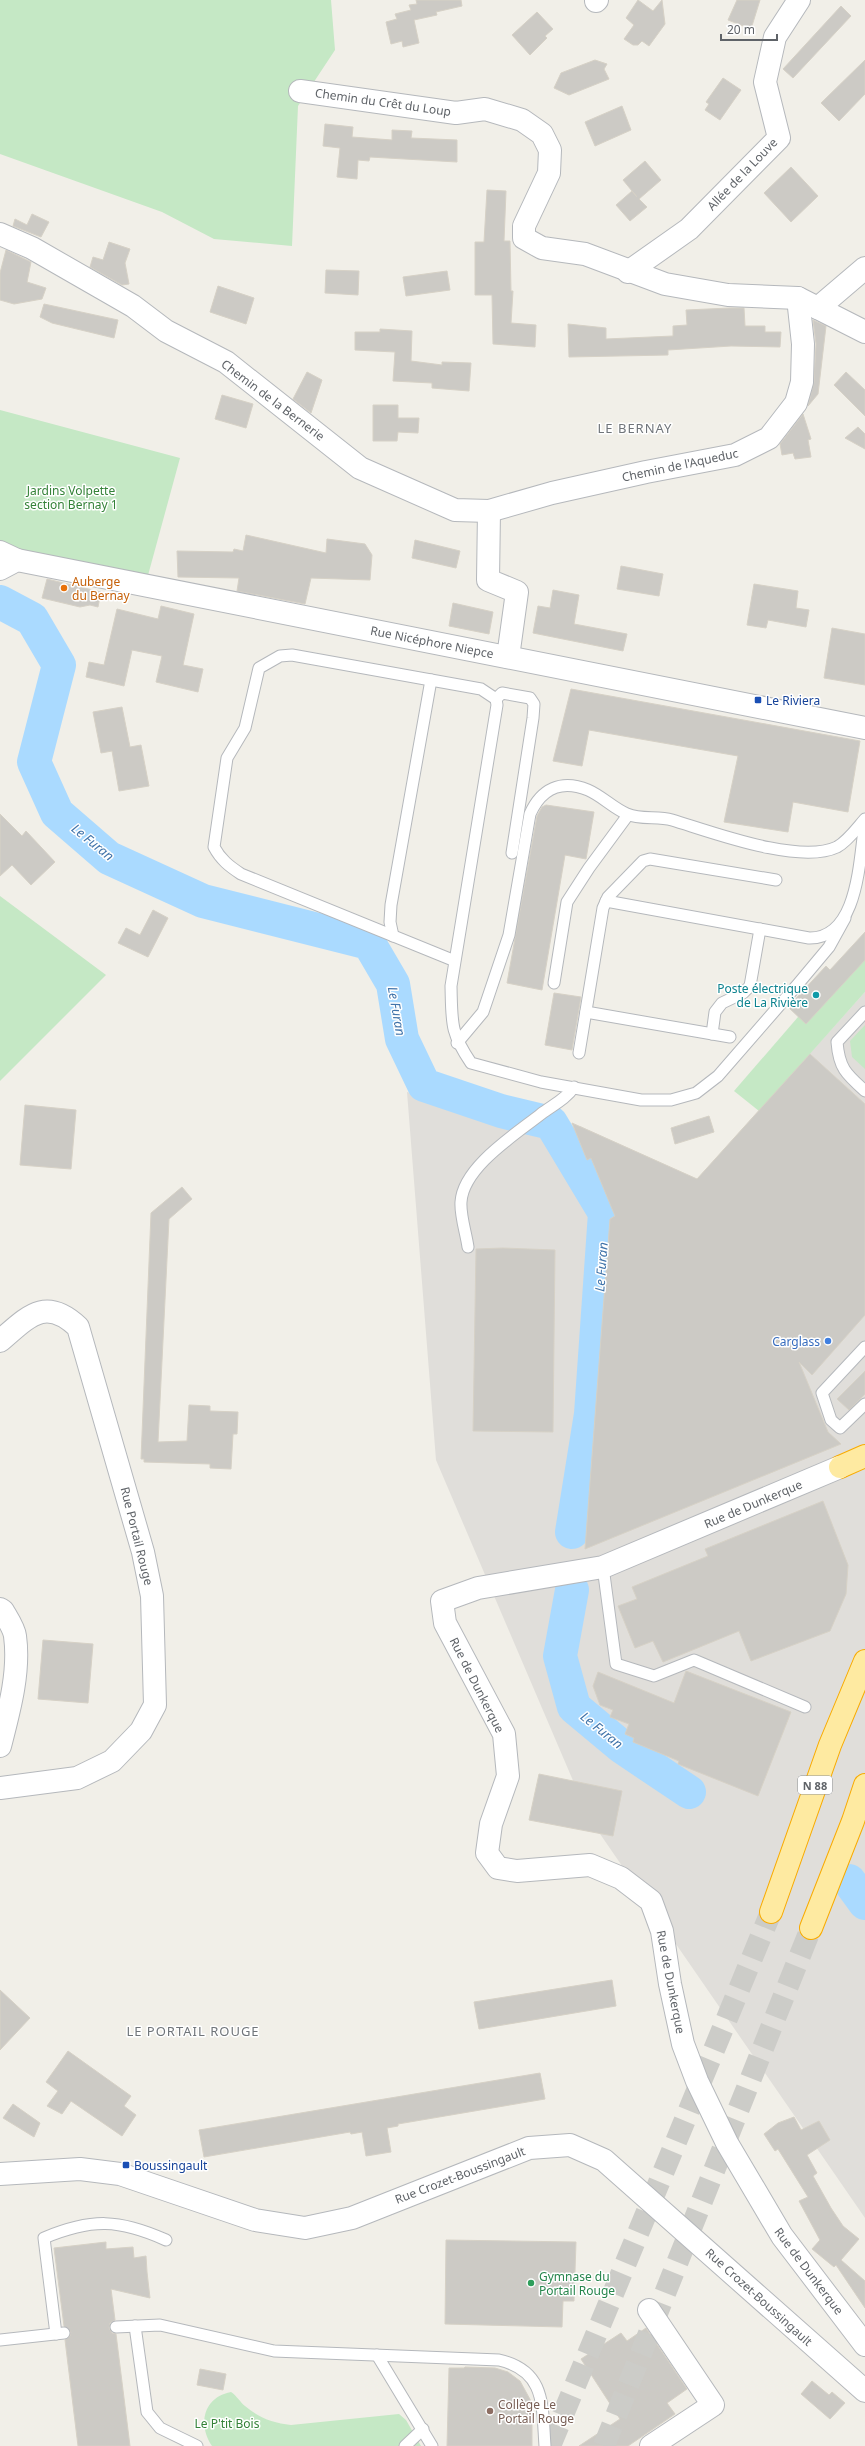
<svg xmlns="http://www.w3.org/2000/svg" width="865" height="2446" font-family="'Noto Sans',sans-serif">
	<rect width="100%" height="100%" fill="#f1efe8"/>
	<path fill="#e0deda" d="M865,992V2218L589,1818L436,1460L407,1092L552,1133L580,1126L697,1179Z"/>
	<g fill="#c5e8c5">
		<path d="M0,0H331L335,50L298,106L292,246L214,239L162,212L0,154Z"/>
		<path d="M0,410L180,458L147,579L20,553L0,544Z"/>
		<path d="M0,896L106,975L0,1081Z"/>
		<path d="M865,960V992L759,1111L734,1091L798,1017Z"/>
		<path d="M865,1025V1069L852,1057L850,1041Z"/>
		<path d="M231,2392C237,2396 240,2402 245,2406C259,2418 273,2423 291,2425L399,2414L406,2420L421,2446H212C197,2424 204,2397 231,2392Z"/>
	</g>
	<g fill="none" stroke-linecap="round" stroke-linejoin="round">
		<g stroke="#aadaff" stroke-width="34">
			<path d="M0,602L32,619L59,665L34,762L57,813L109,858L203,901L369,943L393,984L402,1039L424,1085L501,1111L551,1123L605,1213L591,1414L572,1532"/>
			<path d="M572,1590L560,1656L574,1707L622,1747L689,1792"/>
			<path d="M849,1881L865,1903"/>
		</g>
	</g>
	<g fill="#cccac5" stroke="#d6d1c6">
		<path d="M416,0H461L462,6L436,12L437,15L414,20L419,43L403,47L402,41L391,44L386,22L397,19L395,14L411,10L409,5L417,4Z"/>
		<path d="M638,0L653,11L662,0L665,24L649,46L642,41L638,45H633L624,39L634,25L626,18Z"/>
		<path d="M737,0H760L751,29L728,20Z"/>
		<path d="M841,6L851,16L793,78L783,69Z"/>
		<path d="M537,12L553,29L545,36L547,38L530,55L512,35Z"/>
		<path d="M595,60L607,64L604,69L609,79L569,95L554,88L561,73Z"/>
		<path d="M865,60V94L839,121L821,103Z"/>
		<path d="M723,78L741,90L720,120L705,110L709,104L706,102Z"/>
		<path d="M622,106L631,130L595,146L585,122Z"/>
		<path d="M325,124L353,127L352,137L392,140V130L412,131L411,138L457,140V162L370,157L369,161L358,160L357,179L337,177L340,148L323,146Z"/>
		<path d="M645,161L661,180L639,199L647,207L630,221L616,205L632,191L637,197L623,180Z"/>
		<path d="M791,167L818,196L791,222L764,193Z"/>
		<path d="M487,190L506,191L504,241H510L511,291H513L511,323L536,325L535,347L493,344L492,295H475V242H484Z"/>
		<path d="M32,214L49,222L41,237L13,226L15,219L27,225Z"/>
		<path d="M109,242L130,249L125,263L129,284L122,285L90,267L93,257L103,260Z"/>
		<path d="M6,250L31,262L27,282L46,288L42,299L14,304L0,300V273Z"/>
		<path d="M326,270L359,271L358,295L325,293Z"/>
		<path d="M447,271L450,290L406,296L403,277Z"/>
		<path d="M218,286L254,298L246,324L210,312Z"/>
		<path d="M44,304L118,320L114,338L52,323L40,317Z"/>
		<path d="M730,308H744L745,326H765V332H781L780,347L731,346L668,350V355L569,357L568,324L606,328V339L673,336V326L687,325L686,310Z"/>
		<path d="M813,320L826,326L818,394L808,406L814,382L816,344Z"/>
		<path d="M380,329L412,331L411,361L442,365V362L471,363L469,391L432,388V383L393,381L395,352L355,350V332H380Z"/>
		<path d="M307,372L322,380L311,413L293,399Z"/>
		<path d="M846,372L865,390V416L834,385Z"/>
		<path d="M222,395L253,404L246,428L215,419Z"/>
		<path d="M373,405H398V418H419L418,433L398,432L397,441H373Z"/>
		<path d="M803,414L811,439L808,440L811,457L795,459L793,453L782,455L780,444Z"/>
		<path d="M858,427L865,434V449L845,438Z"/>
		<path d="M246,535L326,553L327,539L365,544L372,555L370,580L311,578L305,604L237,591L239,578L178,577L177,551L233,552L234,549L243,551Z"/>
		<path d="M415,540L460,551L456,568L412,558Z"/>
		<path d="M621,566L663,574L659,596L617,589Z"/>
		<path d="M47,579L101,592L98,607L90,605L80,607L42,598Z"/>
		<path d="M754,584L798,591L796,608L809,610L806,627L768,620L766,628L747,625Z"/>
		<path d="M553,590L579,595L574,624L627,634L623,651L533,633L538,606L550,608Z"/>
		<path d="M453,603L493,612L489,634L449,626Z"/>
		<path d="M161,606L194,614L183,665L203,669L198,692L156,682L162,656L132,650L124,686L86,677L89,662L104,665L117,609L158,619Z"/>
		<path d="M832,628L865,634V685L824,678Z"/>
		<path d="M571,689L860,741L848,812L793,802L788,832L724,822L738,756L589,730L582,766L553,761Z"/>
		<path d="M122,707L130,747L141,745L149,786L119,791L112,751L101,753L93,712Z"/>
		<path d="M546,805L594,812L586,859L565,855L542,990L507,983L537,816L542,807Z"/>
		<path d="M0,814L22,836L26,831L55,862L31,885L12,865L0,876Z"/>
		<path d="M153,910L168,918L148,957L118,943L126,928L140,935Z"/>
		<path d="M865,932V960L806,1024L788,1007L826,966L830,970Z"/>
		<path d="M554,993L581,997L572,1050L545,1045Z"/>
		<path d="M810,1054L865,1104V1315L812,1375L799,1362L828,1432L841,1444L585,1549L610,1219L615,1216L591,1158L587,1160L572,1123L697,1179Z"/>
		<path d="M25,1105L76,1110L71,1169L20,1165Z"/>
		<path d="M709,1116L714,1132L675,1144L671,1128Z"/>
		<path d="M182,1187L192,1199L169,1219L158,1442L187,1441L189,1405L210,1406V1411L238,1412L237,1434H233L231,1469L210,1468V1464L144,1462V1459H141L151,1213Z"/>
		<path d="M503,1248L555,1250L553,1432L473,1431L476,1249Z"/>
		<path d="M865,1371V1394L849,1410L837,1399Z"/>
		<path d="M823,1501L848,1565L846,1594L830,1631L751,1661L739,1631L663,1662L653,1641L635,1648L618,1606L637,1599L632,1587L708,1556L705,1549Z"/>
		<path d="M43,1640L93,1644L88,1703L38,1699Z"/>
		<path d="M686,1671L791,1712L758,1796L678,1764L679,1761L633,1742L634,1738L625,1734L629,1724L610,1717L613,1710L600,1705L593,1686L598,1672L674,1703Z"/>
		<path d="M539,1774L622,1791L613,1836L529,1820Z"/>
		<path d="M612,1980L616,2006L479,2029L474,2002Z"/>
		<path d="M0,1990L30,2018L0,2050Z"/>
		<path d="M68,2051L131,2096L124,2106L136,2115L122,2136L71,2101L62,2114L47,2106L58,2091L46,2082Z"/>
		<path d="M540,2073L545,2099L398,2124V2126L387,2128L391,2152L366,2156L362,2132L351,2134L350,2132L204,2157L199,2130Z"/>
		<path d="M13,2104L40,2123L34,2137L3,2118Z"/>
		<path d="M794,2117L801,2130L819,2121L830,2140L807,2155L817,2173L813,2176L831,2208L843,2226L859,2239L841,2260L865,2281V2308L836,2265L834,2267L812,2249L820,2240L799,2201L808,2197L778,2149L775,2151L764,2134L778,2123Z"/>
		<path d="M446,2240L576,2242L574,2301H563L562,2327L445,2324Z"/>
		<path d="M106,2242V2249L133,2247L134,2258L146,2256L147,2272L150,2298L111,2289L115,2320L110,2323L109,2328L112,2333L116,2334L130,2446H78L65,2340L70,2336L71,2332L64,2326L54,2248Z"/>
		<path d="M646,2328L687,2389L667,2403L675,2414L628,2446H579L620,2419L581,2359L621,2333L627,2341Z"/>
		<path d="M465,2367L495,2368L508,2372L520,2381L532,2403V2446H447L449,2368H464Z"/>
		<path d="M200,2369L226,2374L223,2390L197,2385Z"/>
		<path d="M812,2381L829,2395L832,2392L845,2403L830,2419L801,2394Z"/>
	</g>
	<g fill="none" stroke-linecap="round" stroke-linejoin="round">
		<g stroke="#ccccc8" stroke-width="22" stroke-dasharray="22 11" stroke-linecap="butt">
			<path d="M550,2446L771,1912"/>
			<path d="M604,2446L811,1928"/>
		</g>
		<g stroke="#b5b8bc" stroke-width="13">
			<g id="service">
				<path d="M496,699L502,693L530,698L534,704L533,718L512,853"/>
				<path d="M606,901L809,938C859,939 859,859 865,823"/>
				<path d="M393,936L390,922L391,905L431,680"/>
				<path d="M455,961L241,874C229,866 221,860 214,847L227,758L245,728L259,668L280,656L292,655L481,689L496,699L497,705L451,986C452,1023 450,1032 471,1063L541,1082L641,1100H671L696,1093L718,1076L798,984L829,947L845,918"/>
				<path d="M554,983L567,902L589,868L628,815"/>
				<path d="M586,1012L730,1037"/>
				<path d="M865,1012L837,1042C839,1068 846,1074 865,1091"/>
				<path d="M712,1034L715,1012L722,1003L743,993L750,986L760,929"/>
				<path d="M457,1043L483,1012L509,935L530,814C541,789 561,779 588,790C602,796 613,808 627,814C640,820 658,816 672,820C712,832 799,865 837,847C848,841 857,828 865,819"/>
				<path d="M579,1053L603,908L608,897L643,861L650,859L776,880"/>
				<path d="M468,1247C466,1233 460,1215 461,1202C463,1167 516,1134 541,1114C553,1105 566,1099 574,1087"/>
				<path d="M865,1347L822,1393L831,1420L840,1428L865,1404"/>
				<path d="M603,1567L616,1664L654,1676L694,1660L805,1707"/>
				<path d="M135,2326L147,2412L160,2428L197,2446"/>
				<path d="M116,2327L160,2325L274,2351L499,2360C546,2371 542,2405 545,2446"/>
				<path d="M56,2334L44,2238C92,2218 119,2219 166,2240"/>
				<path d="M0,2340L64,2333"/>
				<path d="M377,2355L432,2446"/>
				<path d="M405,2446L423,2429"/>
			</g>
		</g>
		<g stroke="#b5b8bc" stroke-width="24">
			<g id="minor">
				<path d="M596,1L597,0"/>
				<path d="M300,91L456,113L485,109L522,120L542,134L550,150L549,173L524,226V238L542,248L585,254L665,284L728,295L798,298L865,332"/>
				<path d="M0,234L32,248L133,306L166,331L226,362L360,468L455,510L489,511L552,493L646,472L735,455L769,438L796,403L802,382L803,344L798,298"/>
				<path d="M628,272L689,229L779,138L765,82L775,37L799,0"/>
				<path d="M818,308L865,268"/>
				<path d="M489,511L488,580L517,592L508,657"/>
				<path d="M0,552L17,560"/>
				<path d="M0,1341C28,1317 45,1296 78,1327L143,1552L152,1596L155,1705L141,1731L112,1761L77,1778L0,1788"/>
				<path d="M840,1467L603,1567L478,1588L442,1601L445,1623L504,1734L508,1776L491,1824L487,1853L498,1868L517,1871L590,1865L621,1878L651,1901L662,1931L670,1984L683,2044L697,2081L727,2143L782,2236L865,2345"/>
				<path d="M0,1609L3,1611C7,1618 14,1628 15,1636C20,1672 9,1711 0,1746"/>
				<path d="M0,2174L80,2169L120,2174L255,2220L305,2228L352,2218L529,2148L570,2145L604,2160L865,2391"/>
				<path d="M649,2310L713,2405L651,2446"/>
			</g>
		</g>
		<g stroke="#b5b8bc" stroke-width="24">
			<path id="tertiary" d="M0,569L17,560L865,728"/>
		</g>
		<g stroke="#f9ab00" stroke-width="24">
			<g id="trunk">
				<path d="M840,1467L865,1456"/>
				<path d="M771,1912L830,1745L865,1661"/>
				<path d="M811,1928L853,1821L865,1785"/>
			</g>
		</g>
		<use href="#service" stroke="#fff" stroke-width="11"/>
		<use href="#minor" stroke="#fff" stroke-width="22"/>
		<use href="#tertiary" stroke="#fff" stroke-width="22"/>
		<use href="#trunk" stroke="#feeaa1" stroke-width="22"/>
	</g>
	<circle fill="#e8710a" stroke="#fff" stroke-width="1.5" cx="64" cy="588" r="4"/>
	<g fill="#1a4fb4" stroke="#fff" stroke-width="1.5">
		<rect x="754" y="696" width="8" height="8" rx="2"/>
		<rect x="122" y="2161" width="8" height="8" rx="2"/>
	</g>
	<circle fill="#0f9aa8" stroke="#fff" stroke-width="1.5" cx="816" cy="995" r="4"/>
	<circle fill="#3f7fe0" stroke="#fff" stroke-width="1.5" cx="828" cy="1341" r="4"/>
	<circle fill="#2e9e5b" stroke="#fff" stroke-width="1.5" cx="531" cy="2283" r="4"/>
	<circle fill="#8d6e63" stroke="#fff" stroke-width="1.5" cx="490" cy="2411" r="4"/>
	<g text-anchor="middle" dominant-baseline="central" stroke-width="3" stroke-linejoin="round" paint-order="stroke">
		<rect fill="#fff" stroke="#8f9295" stroke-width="1" x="798" y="1776" width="34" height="18" rx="3"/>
		<g font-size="11" font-weight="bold" fill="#5f6368">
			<text x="815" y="1785">N 88</text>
		</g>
		<g font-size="12" fill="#5f6368" stroke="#fff">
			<text transform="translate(383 102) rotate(8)">Chemin du Crêt du Loup</text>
			<text transform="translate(742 174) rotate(-46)">Allée de la Louve</text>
			<text transform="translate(273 400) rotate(37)">Chemin de la Bernerie</text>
			<text transform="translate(680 465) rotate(-12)">Chemin de l'Aqueduc</text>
			<text transform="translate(432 642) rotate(11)">Rue Nicéphore Niepce</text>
			<text transform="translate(753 1504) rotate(-23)">Rue de Dunkerque</text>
			<text transform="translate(137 1536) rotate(76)">Rue Portail Rouge</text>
			<text transform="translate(477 1685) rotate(63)">Rue de Dunkerque</text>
			<text transform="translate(671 1982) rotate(79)">Rue de Dunkerque</text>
			<text transform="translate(460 2175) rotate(-21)">Rue Crozet-Boussingault</text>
			<text transform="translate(809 2271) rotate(53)">Rue de Dunkerque</text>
			<text transform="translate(759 2297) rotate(42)">Rue Crozet-Boussingault</text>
		</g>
		<g font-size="12" fill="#348238" stroke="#fff">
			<text x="71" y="490">Jardins Volpette<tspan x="71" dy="14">section Bernay 1</tspan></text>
			<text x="227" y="2423">Le P'tit Bois</text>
		</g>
		<g font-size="12" fill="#c56008" stroke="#fff" text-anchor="start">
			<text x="72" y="581">Auberge<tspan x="72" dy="14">du Bernay</tspan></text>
		</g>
		<g font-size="12" fill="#164399" stroke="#fff" text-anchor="start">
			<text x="766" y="700">Le Riviera</text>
			<text x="134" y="2165">Boussingault</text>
		</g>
		<g font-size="12" fill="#0d838f" stroke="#fff" text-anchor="end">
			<text x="808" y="988">Poste électrique<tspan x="808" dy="14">de La Rivière</tspan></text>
		</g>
		<g font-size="12" fill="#366cbe" stroke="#fff" text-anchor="end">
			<text x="820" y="1341">Carglass</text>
		</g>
		<g font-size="12" fill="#27864d" stroke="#fff" text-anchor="start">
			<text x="539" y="2276">Gymnase du<tspan x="539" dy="14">Portail Rouge</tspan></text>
		</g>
		<g font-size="12" fill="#785e54" stroke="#fff" text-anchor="start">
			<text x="498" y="2404">Collège Le<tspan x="498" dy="14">Portail Rouge</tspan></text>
		</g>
		<g font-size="13" letter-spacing="1" fill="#70757a" stroke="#fff">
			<text x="635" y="428">LE BERNAY</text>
			<text x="193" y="2031">LE PORTAIL ROUGE</text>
		</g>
		<g font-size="13" font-style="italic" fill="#4174aa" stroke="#fff">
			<text transform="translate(93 842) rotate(39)">Le Furan</text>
			<text transform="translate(397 1011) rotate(80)">Le Furan</text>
			<text transform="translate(601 1267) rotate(-86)">Le Furan</text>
			<text transform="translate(602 1730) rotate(39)">Le Furan</text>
		</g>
	</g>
	<path d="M721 34v6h56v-6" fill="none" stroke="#5f6368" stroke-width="2"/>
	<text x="727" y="34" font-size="12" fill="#5f6368" stroke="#ffffff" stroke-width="3" paint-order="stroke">20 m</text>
</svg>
